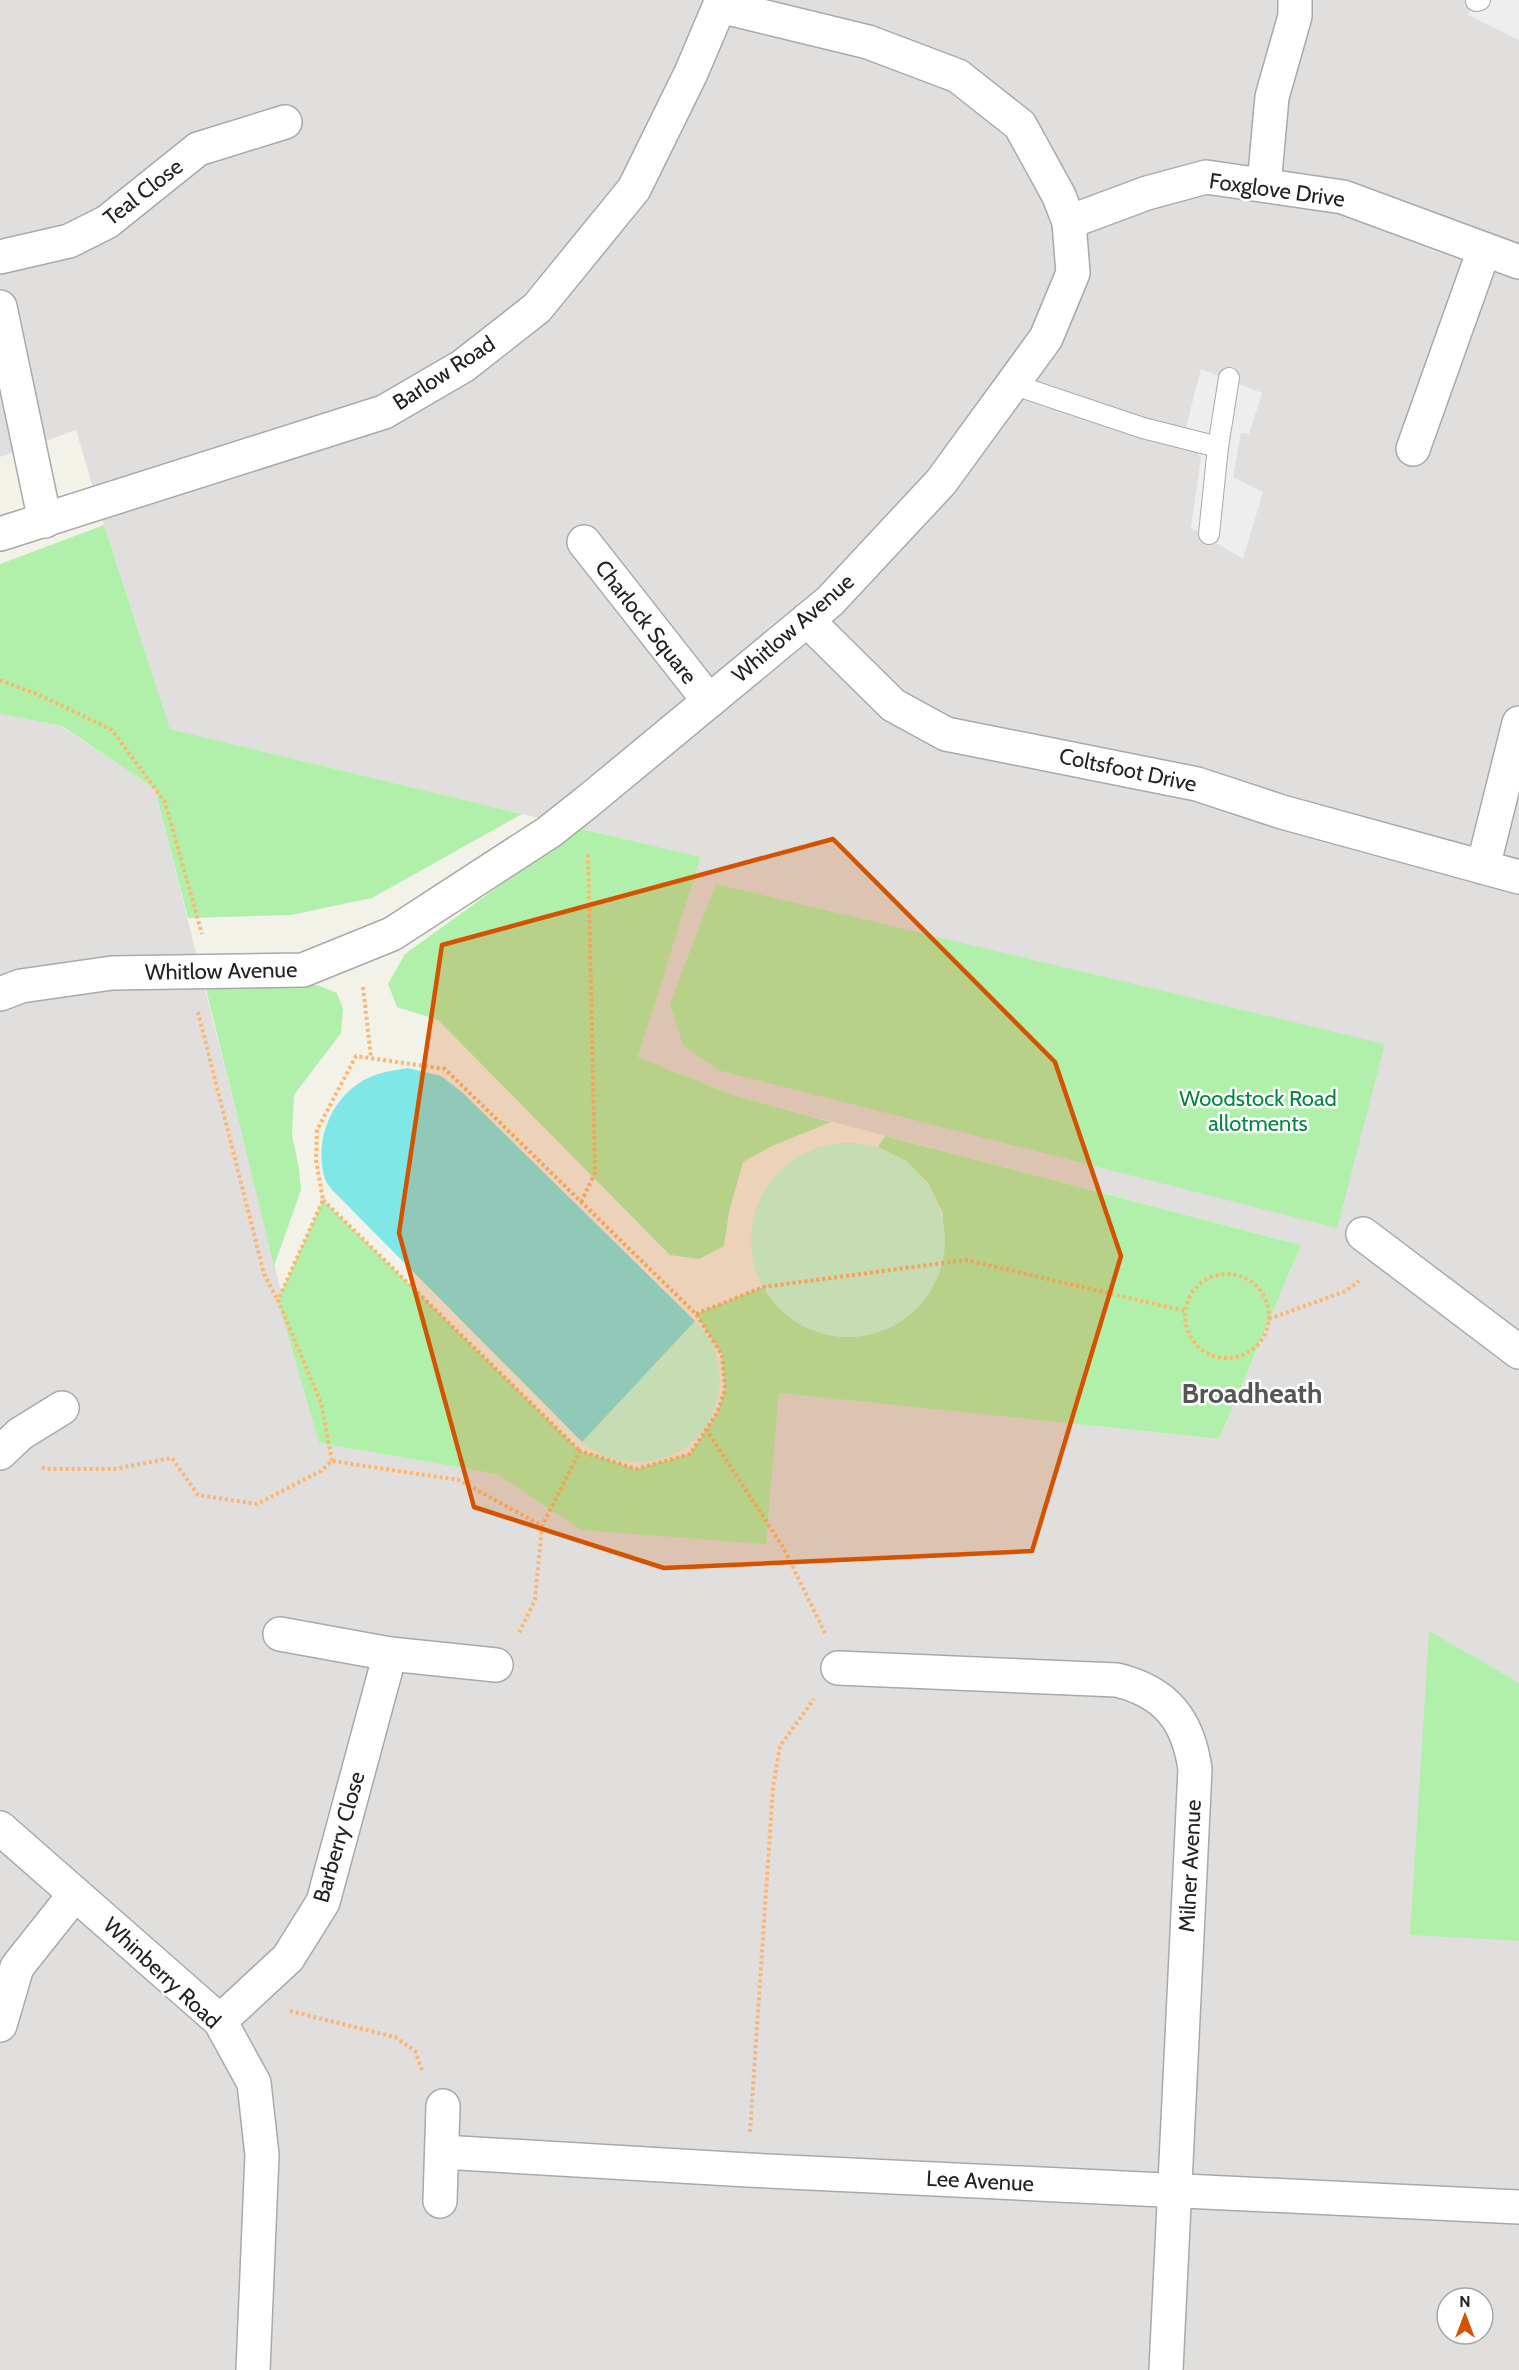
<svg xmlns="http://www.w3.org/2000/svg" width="1519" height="2370" font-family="Cabin,sans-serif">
	<rect width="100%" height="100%" fill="#f2f2e8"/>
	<path fill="#e0dfde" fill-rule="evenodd" d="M0,0H1519V2370H0V714L61,726L155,789L319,1443L497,1474L581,1530L766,1543L779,1393L1219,1439L1301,1245L731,1095L638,1057L701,857L170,729L104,525L76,430L0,457ZM1447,2298H1483V2334H1447Z"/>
	<g fill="#b1f0aa">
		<path d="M104,525L170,729L522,814L372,898L291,915L188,918L155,789L62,726L0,714V564Z"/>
		<path d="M579,828L701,857L638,1057L732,1095L831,1122L772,1146L743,1162L729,1212L724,1246L699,1259L670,1255L438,1020L397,1007L388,984L405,954Z"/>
		<path d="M716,884L1385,1044L1337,1228L718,1070L683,1045L670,1003Z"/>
		<path d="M317,985L337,993L343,1009L341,1033L294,1095L292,1135L299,1169L301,1190L274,1266L206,989Z"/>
		<path d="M885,1136L1301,1245L1219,1439L779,1393L766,1544L581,1530L497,1474L319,1443L278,1300L323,1200L580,1451L636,1469L690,1454L717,1413L725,1390L722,1355L696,1314L763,1287L942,1262L943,1213L928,1183L906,1161L878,1147Z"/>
		<path d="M1429,1631L1519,1683V1941L1410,1935Z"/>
	</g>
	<g fill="#c3fedf">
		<circle cx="848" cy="1240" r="97"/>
		<path d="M695,1321C704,1331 714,1343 717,1357C733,1427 674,1479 606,1457C597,1454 589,1447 582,1442Z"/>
	</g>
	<path fill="#80e7e7" d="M408,1068L441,1076L463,1093L695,1321L582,1442L349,1207C342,1199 328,1188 325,1179C312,1138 335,1089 375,1075C386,1071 397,1070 408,1068Z"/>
	<g fill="#eee">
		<path d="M1471,0H1519V40L1468,15Z"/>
		<path d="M1201,369L1262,393L1249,434L1241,433L1233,477L1263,492L1243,559L1191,528L1201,458L1185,431Z"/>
	</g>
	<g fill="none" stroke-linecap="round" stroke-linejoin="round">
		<g stroke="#a9a9a9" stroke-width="22">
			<g id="service">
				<path d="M1476,1L1480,0"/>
				<path d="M1012,384L1143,428L1218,447L1209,534"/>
				<path d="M1218,447L1229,378"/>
			</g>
		</g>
		<g stroke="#a9a9a9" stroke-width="36">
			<g id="minor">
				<path d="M1264,185L1272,97L1295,16V0"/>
				<path d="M1069,222L1147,193L1206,177L1343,197L1519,262"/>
				<path d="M0,257L69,241L107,222L198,149L285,122"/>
				<path d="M0,307L45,521"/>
				<path d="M1413,449L1484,250"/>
				<path d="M584,542L709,701"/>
				<path d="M807,620L893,705L946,734L1197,784L1282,812L1519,877"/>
				<path d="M1483,867L1519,723"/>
				<path d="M0,994L21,986L112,973L303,970L392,934L549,832L587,802L830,601L941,482L1046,338L1073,273L1069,222L1059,196L1020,125L958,76L868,42L720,6"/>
				<path d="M1363,1234L1519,1352"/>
				<path d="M0,1453L20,1434L62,1408"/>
				<path d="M280,1634L390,1654L496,1665"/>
				<path d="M838,1668L1117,1680C1166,1692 1188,1720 1195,1769L1166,2370"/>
				<path d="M0,1828L220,2021L254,2083L262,2155L253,2370"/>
				<path d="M220,2021L288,1958L323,1902L390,1654"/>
				<path d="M0,2025L17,1967L75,1894"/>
				<path d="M442,2152L748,2170L1519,2207"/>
				<path d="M440,2201L443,2106"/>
			</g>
		</g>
		<g stroke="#a9a9a9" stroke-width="36">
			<path id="tertiary" d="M0,534L384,412L463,366L537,308L634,189L691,73L722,0"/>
		</g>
		<g stroke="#ffb56c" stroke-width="4" stroke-dasharray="3 3" stroke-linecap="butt">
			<path d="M0,680L44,697L112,730L165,802L202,934"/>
			<path d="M363,987L371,1058"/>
			<path d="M198,1012L264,1274L277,1299"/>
			<path d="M323,1200L580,1451"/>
			<path d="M581,1202L595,1173L588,852"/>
			<circle cx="1227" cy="1316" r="42"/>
			<path d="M696,1314L763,1287L966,1260L1185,1311"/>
			<path d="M1269,1319L1346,1291L1359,1281"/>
			<path d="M706,1429L783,1547L825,1633"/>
			<path d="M332,1461L321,1403L278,1300L323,1200L316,1160L317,1130L356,1056L445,1069L696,1314L722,1355L725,1390L717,1413L690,1454L636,1469L580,1451L542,1526"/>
			<path d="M42,1467L46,1469H114L172,1458L198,1495L257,1504L321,1471L332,1461L459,1480L542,1526L535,1600L519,1633"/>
			<path d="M290,2011L395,2037L415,2051L423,2073"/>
			<path d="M750,2132L773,1787L780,1746L814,1699"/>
		</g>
		<use href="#service" stroke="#fff" stroke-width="20"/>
		<use href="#minor" stroke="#fff" stroke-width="33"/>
		<use href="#tertiary" stroke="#fff" stroke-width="33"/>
	</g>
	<path fill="#d35300" fill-opacity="0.2" stroke="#d35300" stroke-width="4.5" stroke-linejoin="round" d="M833,839L1055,1062L1121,1256L1032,1551L664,1568L474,1507L399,1233L442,945Z"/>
	<g text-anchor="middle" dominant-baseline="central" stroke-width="5" stroke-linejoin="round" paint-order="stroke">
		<g font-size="22" fill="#222" stroke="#fff">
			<text transform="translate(1277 190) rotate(8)">Foxglove Drive</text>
			<text transform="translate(143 192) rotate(-38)">Teal Close</text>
			<text transform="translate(444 373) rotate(-33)">Barlow Road</text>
			<text transform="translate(646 622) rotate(52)">Charlock Square</text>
			<text transform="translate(793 628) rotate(-41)">Whitlow Avenue</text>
			<text transform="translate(1128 770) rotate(12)">Coltsfoot Drive</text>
			<text transform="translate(221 971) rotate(-1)">Whitlow Avenue</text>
			<text transform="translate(339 1837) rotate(-74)">Barberry Close</text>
			<text transform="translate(1190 1866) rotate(-87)">Milner Avenue</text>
			<text transform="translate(162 1973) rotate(43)">Whinberry Road</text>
			<text transform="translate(980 2181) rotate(3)">Lee Avenue</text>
		</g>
		<g font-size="22" fill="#038841" stroke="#fff">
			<text x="1258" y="1098">Woodstock Road<tspan x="1258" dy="25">allotments</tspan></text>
		</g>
		<g font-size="28" font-weight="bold" fill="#555" stroke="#fff">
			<text x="1252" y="1393">Broadheath</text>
		</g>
	</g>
	<g transform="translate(1465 2316)"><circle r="28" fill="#ffffff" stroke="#a7a7a7" stroke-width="1.5"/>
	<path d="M0-4.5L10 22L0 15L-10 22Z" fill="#d35300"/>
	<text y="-9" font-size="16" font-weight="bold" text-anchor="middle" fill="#222222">N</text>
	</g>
</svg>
